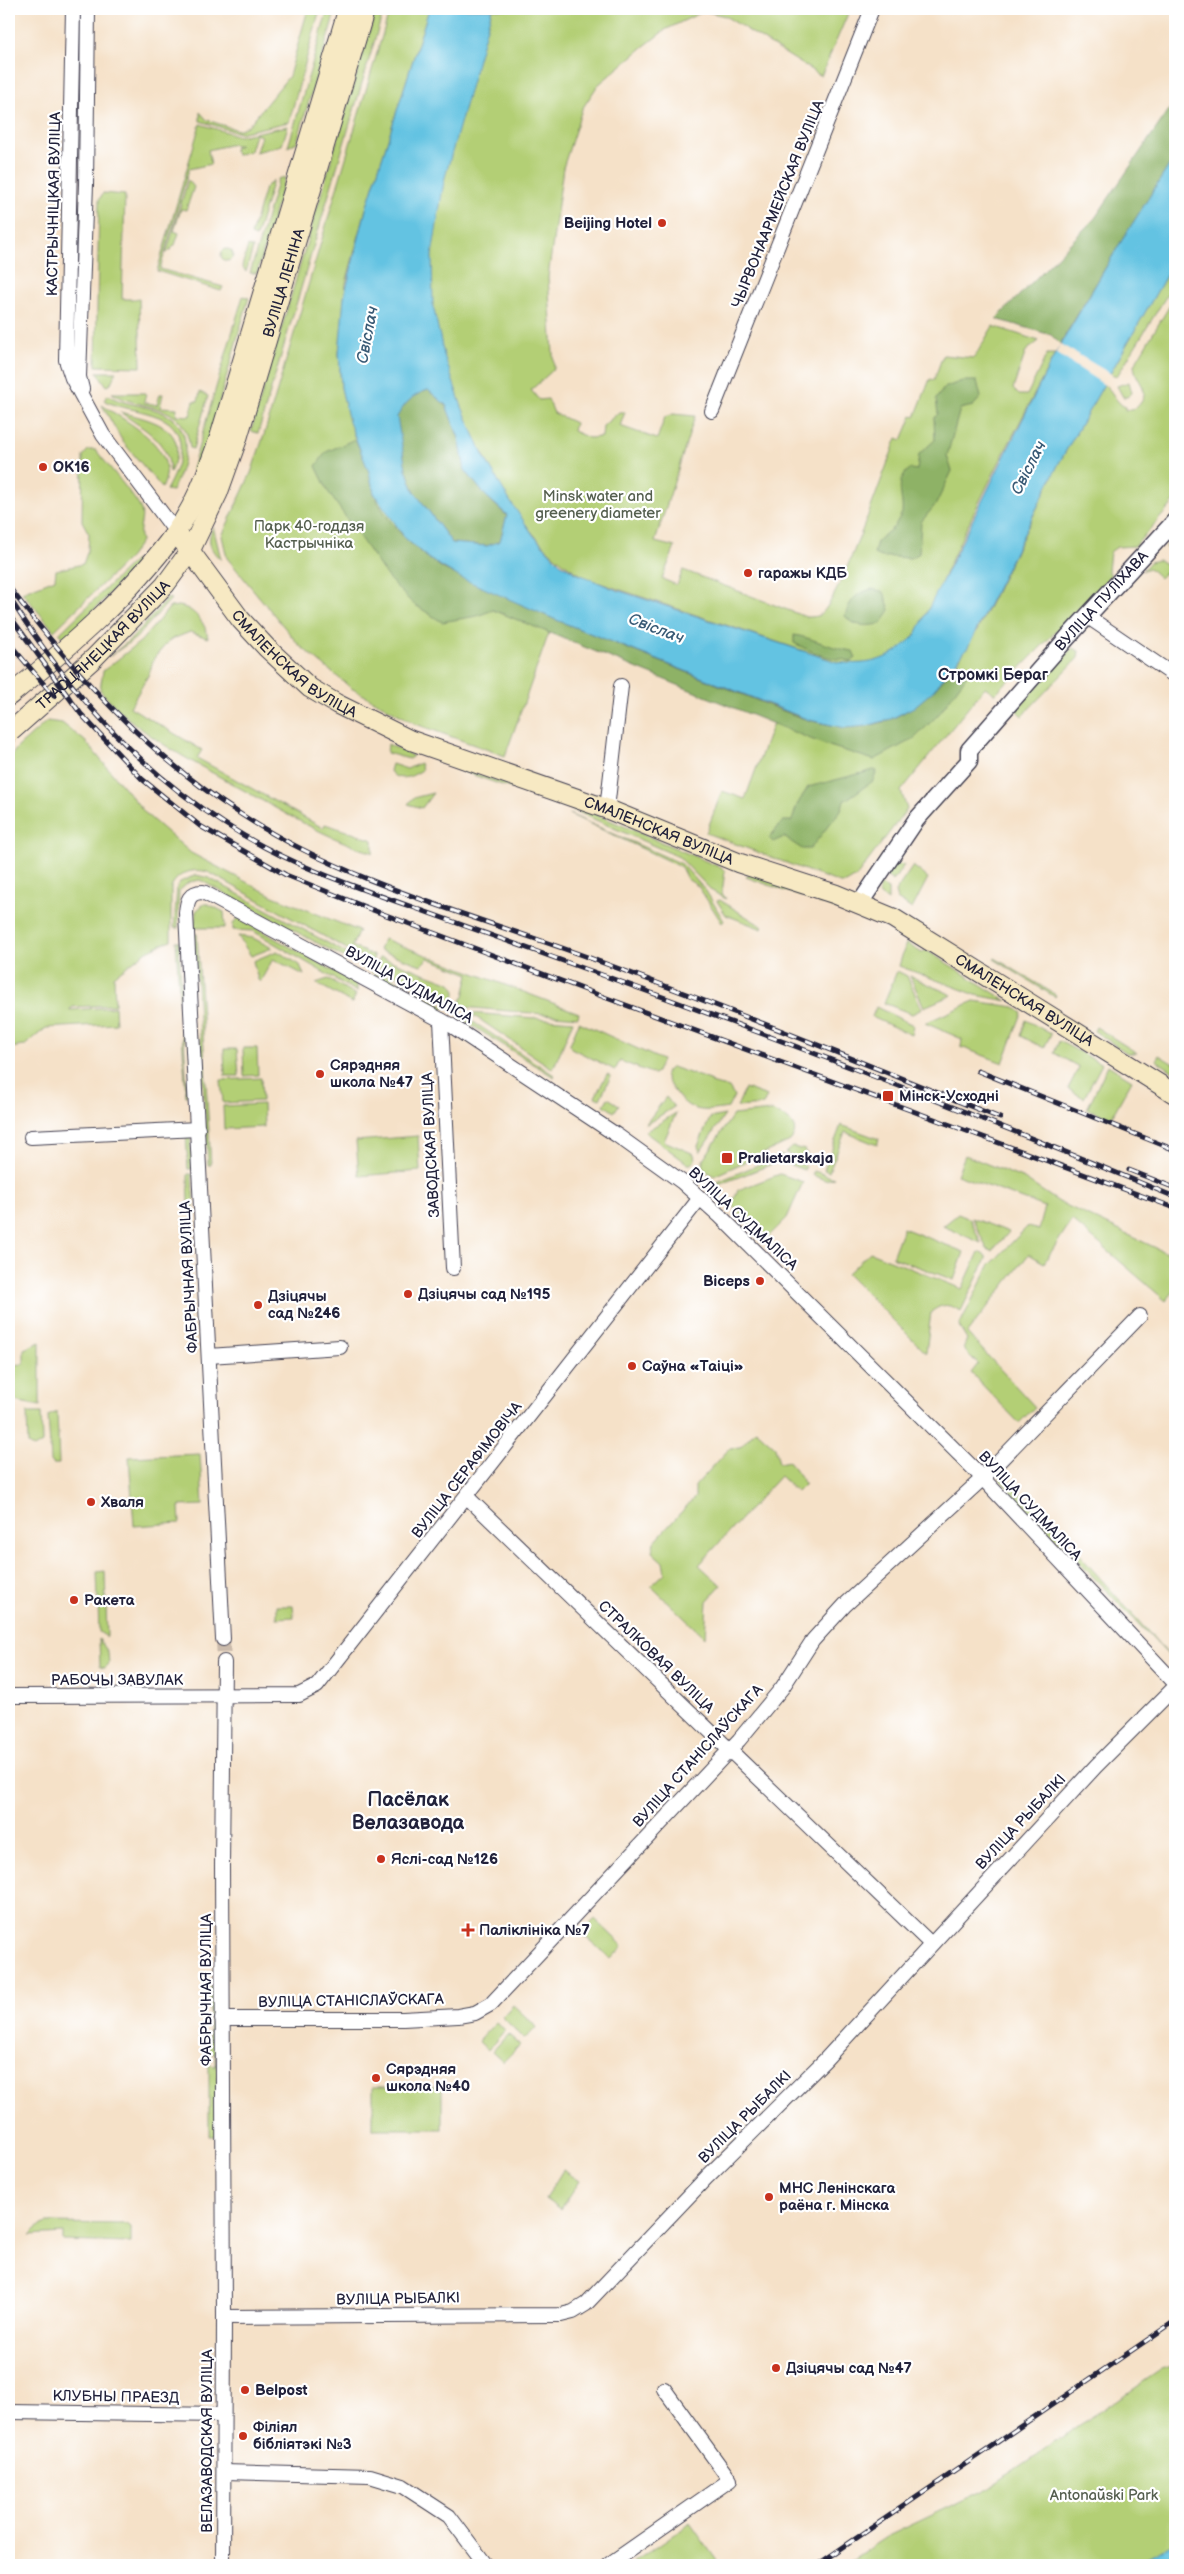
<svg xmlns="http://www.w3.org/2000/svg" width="1184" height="2574" font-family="'Balsamiq Sans',sans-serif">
	<rect width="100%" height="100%" fill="#fff"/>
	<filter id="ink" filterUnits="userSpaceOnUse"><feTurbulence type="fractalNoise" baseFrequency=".02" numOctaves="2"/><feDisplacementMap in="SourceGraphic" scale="10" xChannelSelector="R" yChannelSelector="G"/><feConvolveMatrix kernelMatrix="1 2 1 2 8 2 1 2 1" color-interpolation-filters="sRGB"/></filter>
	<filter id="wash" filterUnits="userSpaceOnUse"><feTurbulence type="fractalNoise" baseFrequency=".0096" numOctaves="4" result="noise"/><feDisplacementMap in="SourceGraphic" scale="20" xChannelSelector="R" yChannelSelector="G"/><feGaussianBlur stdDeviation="1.12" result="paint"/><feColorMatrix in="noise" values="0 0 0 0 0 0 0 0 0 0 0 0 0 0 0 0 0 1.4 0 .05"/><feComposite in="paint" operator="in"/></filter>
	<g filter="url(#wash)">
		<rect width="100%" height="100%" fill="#f5e1c8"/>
		<g fill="#b3cf75" stroke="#6a7858">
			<path d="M308,9H320L289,122L239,133L200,121V112L207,120L238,130L249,125L289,76Z"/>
			<path d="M328,9H336L297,142L288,147Z"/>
			<path d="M376,9H384L258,433L251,431Z"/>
			<path d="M390,9H429L366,209L346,283L339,353L341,388L355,439L369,472L461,578L554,619L505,756L416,724L351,688L299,645L227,558L222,536L251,473L264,435Z"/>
			<path d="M492,9H850L821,76L725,16L704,11L665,30L643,47L598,85L582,109L563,168L548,277L554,369L531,390L539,400L548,399L554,413L575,423L573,431L589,438L602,437L603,426L619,412H625L620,426L657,439L665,417L673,414L695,416L655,542L675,547L662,579L677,585L683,570L806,617C811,617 817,617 821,614C840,599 885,468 897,438L902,440L912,416L915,417L930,379L934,380L943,355L974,358L993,326L1039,341L1026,351L1013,389L1019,395H1027L1047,354H1055C1020,423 983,491 951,561C937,589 928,626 904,647C885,664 861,666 837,662L591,580C543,557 514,512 490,467C460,410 433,345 431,281C429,195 468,91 492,9Z"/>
			<path d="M200,124L239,136L288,126L282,145L256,152L261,136L255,134L250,151L236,155L234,148L240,145L234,146L233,144L208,150L211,164L189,169L160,269L223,287L221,291L157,271Z"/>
			<path d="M285,177L257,273H250L278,179Z"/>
			<path d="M188,180L194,187L186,210L181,209L174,231L179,233L175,245L166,254Z"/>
			<path d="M273,180L256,237L251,235L265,188Z"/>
			<path d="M103,193L125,195L122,299H139L141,367L96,366L99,200Z"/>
			<path d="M248,246L253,248L246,272L242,266Z"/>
			<circle cx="227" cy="255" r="6"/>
			<path d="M1175,260V282L1117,376L1110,374Z"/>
			<path d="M243,296L249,298L248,301L211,431L195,475L192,469Z"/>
			<path d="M1175,304V501L1135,546L1117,547L1110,552L1108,571L1111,575L995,694L985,687L901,791L907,809L856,877L846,883H840L706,833L722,791L745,799L773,723L782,710L957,663L977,631L1059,463L1104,384C1113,391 1115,402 1125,407V410L1136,408C1155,390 1135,383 1134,365L1170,305Z"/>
			<path d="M97,372H116L110,385L107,386Z"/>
			<path d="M1129,382L1132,393L1127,397H1123L1117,386Z"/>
			<path d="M200,392L208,396L193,449L190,448C185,399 141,412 112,393H146L144,402L157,405L160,394H163L160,407L177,408L176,415L190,416L194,401H198Z"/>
			<path d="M108,395C120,403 135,404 149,408C197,420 189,456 172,491L166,490C179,467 193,431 159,417C142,410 124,409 107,402L104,400Z"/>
			<path d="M102,405C128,423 182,449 162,488L123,442Z"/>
			<path d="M120,412C152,420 193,428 170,472C169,440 143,429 120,412Z"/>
			<path d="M88,450H96C104,461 138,500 141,510C144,521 137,528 141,541L130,557L54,631L22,592L55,579L56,570L83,564L88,550L89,534L82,521L83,456Z"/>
			<path d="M213,526L221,559H220C209,548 207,541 213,526Z"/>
			<path d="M1175,534V558L1166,547Z"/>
			<path d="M135,560L138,563L75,630L65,639L59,634Z"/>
			<path d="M1158,560L1171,567L1160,578L1149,568L1142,571L1150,562Z"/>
			<path d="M168,598L171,599L136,638L110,656L132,638Z"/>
			<path d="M178,606C193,607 206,623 208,638L190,632L170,640L154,658L149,674L130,707L202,750L197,758L323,828L325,824L373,840V853C324,837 281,811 236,786C188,759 135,733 100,690L103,671L141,641L170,607Z"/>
			<path d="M1072,648L1079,651L1078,658L1022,716L1016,710Z"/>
			<path d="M47,721L62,723L85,741L147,815L191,853L273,896L359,931L352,946L374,956L372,963L210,873C195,867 178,872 171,887V940L147,951L114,976L115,1005L73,1007L69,1010L115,1007L116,1024L46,1028L24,1046L9,1048V892L12,852L9,810V759L17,748Z"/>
			<path d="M388,744L413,756L409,759L387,753Z"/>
			<path d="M420,763L422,770C412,777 397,783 390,771L392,764L407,769Z"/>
			<path d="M454,766L593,813L722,868L725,871L722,893L726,899L712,891L679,857L571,809L453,768Z"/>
			<path d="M433,793L422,808L408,804L413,798Z"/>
			<path d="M569,814L682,864L706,891L724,921L722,923L698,886L687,879L681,867Z"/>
			<path d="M896,864L904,865L893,881L886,876Z"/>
			<path d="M913,866L928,878L912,909L897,899L895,892Z"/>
			<path d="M752,873L873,918L870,921L746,877Z"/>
			<path d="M196,875L209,878L447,1008L440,1009L200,880L189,882L179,891L178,928H174L177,887L180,882Z"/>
			<path d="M879,884L888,889V901L879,894Z"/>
			<path d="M720,900L763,927L762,929L726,915L717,901Z"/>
			<path d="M204,904H208L224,912L225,928H194L196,911Z"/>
			<path d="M238,918L357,984V992L253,931L233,930V924Z"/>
			<path d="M194,934H197L211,1165H208Z"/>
			<path d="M238,936L253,938L272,948L251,956Z"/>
			<path d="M384,939L579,1013L578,1017L462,1007L460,1002L464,996L469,974L428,958L421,965L379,950Z"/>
			<path d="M176,941H179L182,1009L180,1010Z"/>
			<path d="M906,943L922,953L926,950L1007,1001L976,995L899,966Z"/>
			<path d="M277,951L300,965L304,975L273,959L260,982L258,980L253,961Z"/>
			<path d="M380,957L451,983L456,990L452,1004L377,966Z"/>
			<path d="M995,958L1056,995L1055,997L994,959Z"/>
			<path d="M897,971L907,976L922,1009L912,1014L884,1003Z"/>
			<path d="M910,976L952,995L924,1007Z"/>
			<path d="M328,979L356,995L352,1003L316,983Z"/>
			<path d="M974,1001L1015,1007L1022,1013L1003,1063L961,1047L962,1039L925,1023Z"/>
			<path d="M876,1007L913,1025L911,1035L872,1017Z"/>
			<path d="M458,1012L554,1075V1077L460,1018Z"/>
			<path d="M470,1013L573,1021L553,1069Z"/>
			<path d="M181,1017H183L187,1096H186Z"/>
			<path d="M1026,1020L1051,1034L1044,1048L1021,1036Z"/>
			<path d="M579,1022L662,1060L657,1072L654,1074L620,1061L615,1070L571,1048L570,1044Z"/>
			<path d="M1096,1027L1137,1053H1127L1094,1031Z"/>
			<path d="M1059,1041L1102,1064L1084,1098L1068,1089L1079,1067L1054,1053Z"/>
			<path d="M243,1048H257L258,1075L244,1076Z"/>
			<path d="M224,1049H237L239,1076H225Z"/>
			<path d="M1159,1055L1175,1065V1073L1156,1060Z"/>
			<path d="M1108,1065L1132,1080L1111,1118L1087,1109Z"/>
			<path d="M672,1067L710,1080L711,1083L729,1088L734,1096L728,1108C702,1112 690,1113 674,1091C670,1085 666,1080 665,1073Z"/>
			<path d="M607,1074L611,1076L600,1099L595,1097Z"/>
			<path d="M261,1078L262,1101L223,1103L221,1080Z"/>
			<path d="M745,1088L767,1096L763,1105L737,1107Z"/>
			<path d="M666,1097L674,1107L645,1125Z"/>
			<path d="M608,1098L619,1105L614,1112L604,1105Z"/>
			<path d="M263,1104L264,1127L224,1129L223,1106Z"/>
			<path d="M771,1111C783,1116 804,1125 790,1141L714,1176L704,1170L703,1160L733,1115Z"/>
			<path d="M676,1113L664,1141L694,1154L695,1160L691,1164H688L645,1132Z"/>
			<path d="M725,1115L700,1152L698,1146L710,1118Z"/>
			<path d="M841,1125L879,1139L877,1145L845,1132L829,1172L824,1170Z"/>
			<path d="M186,1134H190L192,1169H188Z"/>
			<path d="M418,1136L420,1171L359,1176L356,1141Z"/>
			<path d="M793,1147L805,1150L808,1157V1162L785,1153Z"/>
			<path d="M781,1155L806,1166L804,1170L780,1161L718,1185L717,1182Z"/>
			<path d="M965,1155L1024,1179L1059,1202L1175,1257V1290L1166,1301L1072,1220L1044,1263L1029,1254L967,1333L1035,1407L1019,1423L971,1373L978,1364L963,1349L967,1339L959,1326L989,1266L1027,1227L1039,1230L1045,1207L957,1175Z"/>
			<path d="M814,1171L834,1178L825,1180L812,1175Z"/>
			<path d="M188,1174H192L194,1208H189Z"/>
			<path d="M780,1174L803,1182L787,1218L765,1240L731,1204L738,1190Z"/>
			<path d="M958,1214L970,1219L981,1243L943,1226Z"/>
			<path d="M972,1218L1009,1232L992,1251L987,1249Z"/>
			<path d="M903,1228L964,1252L954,1280L892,1257Z"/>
			<path d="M870,1252L962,1289L979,1252L986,1256V1259L961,1311C948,1304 943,1303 931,1312L926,1353L847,1274Z"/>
			<path d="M40,1342V1406L9,1400L11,1365L24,1364V1349Z"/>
			<path d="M57,1412L59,1464H53L51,1461L48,1416Z"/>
			<path d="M27,1413H41L42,1443L34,1448L28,1444Z"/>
			<path d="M756,1430L775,1447L779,1463L789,1461L805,1484L797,1492L780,1476L699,1565L721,1585L707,1601L705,1638L651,1586L665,1573L663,1562L652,1552L654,1542L695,1497V1486L730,1448L740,1447Z"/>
			<path d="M200,1454L203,1505L179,1506L180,1523L134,1526L129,1457Z"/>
			<path d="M1001,1476H1004L1084,1560L1175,1662L1000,1480Z"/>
			<path d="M105,1571L107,1637L99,1632L97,1572Z"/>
			<path d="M277,1606H293L294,1617L277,1618Z"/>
			<path d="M99,1639L108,1652L109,1664L105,1668L100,1667Z"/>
			<path d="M595,1919L623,1946L611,1959L581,1933Z"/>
			<path d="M210,1986L214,1988L216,1992L218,2136H209V2065L216,2066V2052L209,2054Z"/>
			<path d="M513,2005L537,2027L525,2039L502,2017Z"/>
			<path d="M496,2022L505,2030L488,2050L478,2041Z"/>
			<path d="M508,2034L520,2045L503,2062L492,2052Z"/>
			<rect x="373" y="2087" width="69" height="42"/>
			<path d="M563,2170L580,2181L561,2210L545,2199Z"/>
			<path d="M47,2223L127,2224L131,2227V2243L63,2241V2233L30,2235L41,2225Z"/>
			<path d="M1175,2365V2565H844L886,2537L983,2491L1162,2369Z"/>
			<path d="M690,2523L720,2565H637L634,2562Z"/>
		</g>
		<g fill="#8eb266" stroke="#586a50">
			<path d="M1175,101V156L1119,245L1060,344L1051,335L996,319L1095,218Z"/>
			<path d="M962,381H977L981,397L973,406L960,409L947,456L952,471L936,504L921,522L919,553C910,561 906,557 895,557C886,556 883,559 874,554L877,541L894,527L902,513C904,497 893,481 910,469L917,470L919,454L935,440L934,418L938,414L936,399L944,388Z"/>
			<path d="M428,390L446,405L459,438L465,470L485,495L507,516L500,541L487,546L452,543L414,491L406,469L396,417C405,403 412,395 428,390Z"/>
			<path d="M355,439C360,449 365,460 369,471C371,478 372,486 374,493C387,525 416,551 444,569L554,619L796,716C870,741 910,721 957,663L970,671L938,715L915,738L874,760L823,744L493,610L477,616L442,622L412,603L388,578L329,493L316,466L326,452Z"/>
			<path d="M872,589L884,592L890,610L881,624C866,626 856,628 845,616C850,600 856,593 872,589Z"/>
			<path d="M794,635C814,638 832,649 853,651L856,658L851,662C843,658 840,660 832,658C818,655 806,649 794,643Z"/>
			<path d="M874,770L877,771L873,781L844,801L841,810L810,849H802L784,837L773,842L769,838L783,821H792L797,805L808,787Z"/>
		</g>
		<g fill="#64c3e2" stroke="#43728e" fill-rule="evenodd">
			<path d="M429,9H492L444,181L432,255L433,305L444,355L462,407L483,455L510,501L534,536L560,563L576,573L614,589L837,662C870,667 893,659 916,634L1055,354L1119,245L1175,156V260L1059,463L968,647L933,691L914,707L891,719L867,726L845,728L809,720L554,619L461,578L429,559L405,538L374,493L369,472L349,422L341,388L339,353L344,297L366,209ZM428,390L446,405L459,438L465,470L485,495L507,515L500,541L487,546L452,543L414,491L406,469L397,417C405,403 412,395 428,390Z"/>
			<path d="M1175,2542V2564L1131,2565Z"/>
		</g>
		<path fill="#f5e1c8" d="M1060,344L1113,375L1106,386L1056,353Z"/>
	</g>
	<g filter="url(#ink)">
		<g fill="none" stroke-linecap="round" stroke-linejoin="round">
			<path stroke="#cbbbac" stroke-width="14" stroke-dasharray="14 7" stroke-linecap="butt" d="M223,1639L224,1662"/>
			<g stroke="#423f50" stroke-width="16">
				<g id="minor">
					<path d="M73,9L66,360L72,378L103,435L176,532"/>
					<path d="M82,389L79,377L86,184L88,9"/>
					<path d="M712,411L872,9"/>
					<path d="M1088,617L1175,676"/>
					<path d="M607,809L621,686"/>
					<path d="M441,1020L453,1268"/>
					<path d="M31,1137L198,1129"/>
					<path d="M209,1356L340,1347"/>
					<path d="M467,1497L931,1944"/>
					<path d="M223,1639L186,913C187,901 189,892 203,892L452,1026L618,1136L682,1182L720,1216L972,1467L1175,1683"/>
					<path d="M9,1696L299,1695L317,1686L700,1198"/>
					<path d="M222,2019H403L458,2016L475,2013L491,2004L739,1740L782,1688L813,1640L845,1605L982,1479L1140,1316"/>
					<path d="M224,2317L561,2315L573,2312L586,2304L707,2177L825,2060L1096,1766L1175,1687"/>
					<path d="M9,2412L223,2415"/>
					<path d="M224,2472L370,2476L403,2486L449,2516L486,2565"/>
					<path d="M223,2565L224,2317L222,1866L224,1662"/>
					<path d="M608,2565L730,2480L664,2389"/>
				</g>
			</g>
			<g stroke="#423f50" stroke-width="19">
				<g id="tertiary">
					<path id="s1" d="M860,903L916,820L969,761V750L1068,637L1175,521"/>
				</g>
			</g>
			<g stroke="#423f50" stroke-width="21">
				<g id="secondary">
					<path id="s2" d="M176,532L241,620L267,648L310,688L337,704L410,740L607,809L739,863L835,894L893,918L1175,1094"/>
					<path d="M9,696C68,648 130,595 175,533C197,503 208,469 220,436L348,9"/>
					<path id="s3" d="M9,733L93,659L165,585L190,551L218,493L237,440L365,9"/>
				</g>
			</g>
			<use href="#minor" stroke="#fff" stroke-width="14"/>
			<use href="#tertiary" stroke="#fff" stroke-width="16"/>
			<use href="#secondary" stroke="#f7e9c3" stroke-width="19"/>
			<g stroke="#22223b" stroke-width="5">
				<g id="rail">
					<path d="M9,587C75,674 149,756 242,815C350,885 478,916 598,961C732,1010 866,1064 1000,1118"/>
					<path d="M9,597C66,687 134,766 225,824C283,862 349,885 415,908C478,931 542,953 605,976C797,1045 987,1119 1175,1197"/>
					<path d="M9,615L81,714L142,779L200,826L286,875L370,909L596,994L1175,1208"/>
					<path d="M9,643L54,696"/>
					<path d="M978,1071L1175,1150"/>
					<path d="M1129,1170L1175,1188"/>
					<path d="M817,2565L1175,2321"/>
				</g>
			</g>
			<use href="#rail" stroke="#fff" stroke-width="3" stroke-dasharray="9" stroke-linecap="butt"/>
		</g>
	</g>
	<g fill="#c8321e" stroke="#fff" stroke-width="2">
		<circle cx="662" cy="223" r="5"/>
		<circle cx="43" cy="467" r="5"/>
		<circle cx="748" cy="573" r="5"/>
		<circle cx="320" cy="1074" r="5"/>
		<rect x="882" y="1090" width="12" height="12" rx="2.5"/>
		<rect x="721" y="1152" width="12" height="12" rx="2.5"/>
		<circle cx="760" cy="1281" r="5"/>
		<circle cx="408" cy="1294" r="5"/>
		<circle cx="258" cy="1305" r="5"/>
		<circle cx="632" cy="1366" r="5"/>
		<circle cx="91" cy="1502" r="5"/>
		<circle cx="74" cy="1600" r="5"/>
		<circle cx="381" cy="1859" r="5"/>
		<path d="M465.5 1922.5h5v5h5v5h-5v5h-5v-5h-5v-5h5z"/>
		<circle cx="376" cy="2078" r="5"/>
		<circle cx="769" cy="2197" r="5"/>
		<circle cx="776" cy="2368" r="5"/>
		<circle cx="245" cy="2390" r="5"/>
		<circle cx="243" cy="2436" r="5"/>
	</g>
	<g text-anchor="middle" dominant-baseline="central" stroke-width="4.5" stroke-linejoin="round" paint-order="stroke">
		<g font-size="15" fill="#22223b" stroke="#fff">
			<text transform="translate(54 204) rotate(-89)">КАСТРЫЧНІЦКАЯ ВУЛІЦА</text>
			<text transform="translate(778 204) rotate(-68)">ЧЫРВОНААРМЕЙСКАЯ ВУЛІЦА</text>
			<text stroke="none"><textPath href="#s3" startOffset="542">ВУЛІЦА ЛЕНІНА</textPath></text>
			<text stroke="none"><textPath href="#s1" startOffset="390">ВУЛІЦА ПУЛІХАВА</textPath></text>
			<text stroke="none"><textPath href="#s3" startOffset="129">ТРАСЦЯНЕЦКАЯ ВУЛІЦА</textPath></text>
			<text stroke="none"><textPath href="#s2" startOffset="179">СМАЛЕНСКАЯ ВУЛІЦА</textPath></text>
			<text stroke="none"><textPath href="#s2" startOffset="584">СМАЛЕНСКАЯ ВУЛІЦА</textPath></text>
			<text transform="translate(409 985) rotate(29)">ВУЛІЦА СУДМАЛІСА</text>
			<text stroke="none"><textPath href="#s2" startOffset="989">СМАЛЕНСКАЯ ВУЛІЦА</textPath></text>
			<text transform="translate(431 1145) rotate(-93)">ЗАВОДСКАЯ ВУЛІЦА</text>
			<text transform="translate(743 1219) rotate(43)">ВУЛІЦА СУДМАЛІСА</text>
			<text transform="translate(189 1277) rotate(-93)">ФАБРЫЧНАЯ ВУЛІЦА</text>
			<text transform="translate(467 1470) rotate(-52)">ВУЛІЦА СЕРАФІМОВІЧА</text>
			<text transform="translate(1030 1506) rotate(47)">ВУЛІЦА СУДМАЛІСА</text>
			<text transform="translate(656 1657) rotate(44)">СТРАЛКОВАЯ ВУЛІЦА</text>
			<text x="117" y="1680">РАБОЧЫ ЗАВУЛАК</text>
			<text transform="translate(698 1756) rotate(-48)">ВУЛІЦА СТАНІСЛАЎСКАГА</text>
			<text transform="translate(1021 1822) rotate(-47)">ВУЛІЦА РЫБАЛКІ</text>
			<text transform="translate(206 1990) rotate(-90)">ФАБРЫЧНАЯ ВУЛІЦА</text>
			<text transform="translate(351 2001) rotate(-1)">ВУЛІЦА СТАНІСЛАЎСКАГА</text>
			<text transform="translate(745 2117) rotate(-45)">ВУЛІЦА РЫБАЛКІ</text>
			<text transform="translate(398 2299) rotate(-1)">ВУЛІЦА РЫБАЛКІ</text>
			<text transform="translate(116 2397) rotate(1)">КЛУБНЫ ПРАЕЗД</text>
			<text transform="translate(207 2441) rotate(-90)">ВЕЛАЗАВОДСКАЯ ВУЛІЦА</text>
		</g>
		<g font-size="15" font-weight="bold" fill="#22223b" stroke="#fff" text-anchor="start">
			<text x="652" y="223" text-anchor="end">Beijing Hotel</text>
			<text x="53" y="467">OK16</text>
			<text x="758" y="573">гаражы КДБ</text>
			<text x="330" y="1065">Сярэдняя<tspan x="330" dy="17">школа №47</tspan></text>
			<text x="899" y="1096">Мінск-Усходні</text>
			<text x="738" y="1158">Pralietarskaja</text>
			<text x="750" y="1281" text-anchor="end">Biceps</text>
			<text x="418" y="1294">Дзіцячы сад №195</text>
			<text x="268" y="1296">Дзіцячы<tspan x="268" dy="17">сад №246</tspan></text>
			<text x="642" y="1366">Саўна «Таіці»</text>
			<text x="101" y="1502">Хваля</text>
			<text x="84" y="1600">Ракета</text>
			<text x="391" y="1859">Яслі-сад №126</text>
			<text x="479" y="1930">Паліклініка №7</text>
			<text x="386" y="2069">Сярэдняя<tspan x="386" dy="17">школа №40</tspan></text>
			<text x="779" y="2188">МНС Ленінскага<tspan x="779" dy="17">раёна г. Мінска</tspan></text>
			<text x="786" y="2368">Дзіцячы сад №47</text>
			<text x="255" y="2390">Belpost</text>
			<text x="253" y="2427">Філіял<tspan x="253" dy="17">бібліятэкі №3</tspan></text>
		</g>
		<g font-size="15" fill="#555f4f" stroke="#fff">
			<text x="598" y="496">Minsk water and<tspan x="598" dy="17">greenery diameter</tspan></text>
			<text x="309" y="526">Парк 40-годдзя<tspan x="309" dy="17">Кастрычніка</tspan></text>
			<text x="1104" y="2495">Antonaŭski Park</text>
		</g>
		<g font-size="16" font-style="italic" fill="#395a75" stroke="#fff">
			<text transform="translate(368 335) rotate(-79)">Свіслач</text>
			<text transform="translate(1029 468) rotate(-63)">Свіслач</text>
			<text transform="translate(656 629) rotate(21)">Свіслач</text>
		</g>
		<g font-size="16" font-weight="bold" fill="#22223b" stroke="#fff">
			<text x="993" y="675">Стромкі Бераг</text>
		</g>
		<g font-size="20" font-weight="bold" fill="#22223b" stroke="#fff">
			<text x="408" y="1800">Пасёлак<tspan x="408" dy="23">Велазавода</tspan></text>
		</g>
	</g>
	<rect width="1184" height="2574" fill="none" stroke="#fff" stroke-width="30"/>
</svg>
